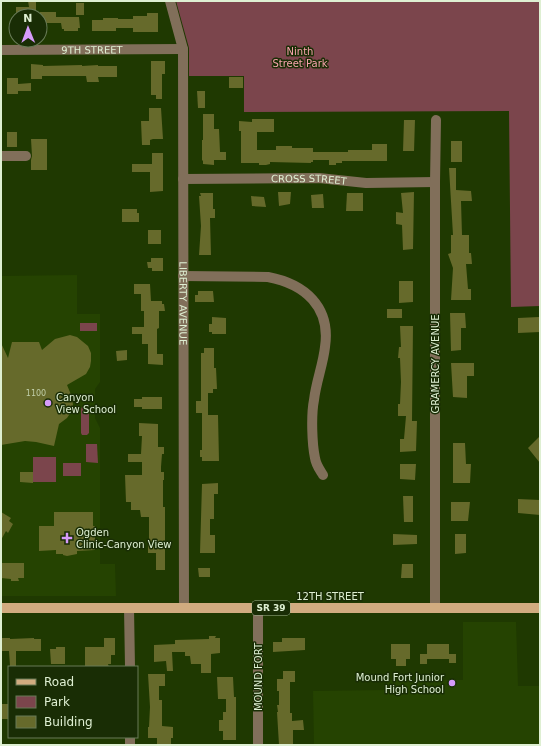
<svg xmlns="http://www.w3.org/2000/svg" width="541" height="746" font-family="'DejaVu Sans',sans-serif">
	<rect width="100%" height="100%" fill="#1f3901"/>
	<g fill="#254301">
		<path d="M77,275V314H100V382L95,389V418L100,428V564H115L116,596H1V276Z"/>
		<path d="M463,622H516L518,686H539L540,745H314L313,691L386,690L387,680H463Z"/>
	</g>
	<g fill="#7b454c">
		<path d="M176,1H540V306L511,307L509,111L244,112V76H189V48Z"/>
		<rect x="80" y="323" width="17" height="8"/>
		<path d="M82,407H88L89,409V433L87,435H82L81,433V409Z"/>
		<path d="M86,444H97L98,463L86,462Z"/>
		<rect x="33" y="457" width="23" height="25"/>
		<rect x="63" y="463" width="18" height="13"/>
	</g>
	<g fill="#666a2b">
		<path d="M28,1H36V16H16V7H29Z"/>
		<rect x="76" y="3" width="8" height="12"/>
		<path d="M40,12H56V17H79L80,28H78V31H64V29H62L61,23H40Z"/>
		<path d="M147,13H158V32H133V28H116V31H92V20H103V18H118V19H133V16H147Z"/>
		<path d="M151,61H165V74H162V99H156V95H151Z"/>
		<path d="M31,64L43,65V66L82,65V66L98,65V66H117V77H98L99,82H87L86,76H42V79H31Z"/>
		<rect x="229" y="77" width="14" height="11"/>
		<path d="M7,78H18V84L31,83V91H18V94H7Z"/>
		<path d="M197,91H205V108H198Z"/>
		<path d="M149,108H161L163,139H153L150,140V145H142L141,121H149Z"/>
		<path d="M203,114H214V129H219L220,152H226V160H214V165L203,164V161L202,160V140H203Z"/>
		<path d="M252,119H274V132H257V150H276V146H292V148H313V152H348V150H372V144H387V161H342V163H336V165H329V160H313V162H311V163L270,162V164L266,165H259V163H241V131H239V121L252,122Z"/>
		<path d="M404,120H415L414,151H403Z"/>
		<rect x="7" y="132" width="10" height="15"/>
		<path d="M31,139H47V170H31V160L32,156Z"/>
		<rect x="451" y="141" width="11" height="21"/>
		<path d="M152,153H163V191L150,192V172H132V164H152Z"/>
		<path d="M449,168H456V190L471,191L472,201H461L462,235H469V253H471L472,264H466L468,289H471V300H451L453,268L448,254L451,253V235H453Z"/>
		<path d="M278,192H291L290,204L279,206Z"/>
		<path d="M414,192L413,249L403,250L402,225L396,224V212L403,213L401,193Z"/>
		<path d="M200,193H213V209H215V218H210L211,255H199L201,226L199,196H201Z"/>
		<path d="M347,193H363V211H346Z"/>
		<path d="M323,194L324,208H312L311,195Z"/>
		<path d="M251,196L264,197L266,207L252,206Z"/>
		<path d="M122,209H137V213H139V222H122Z"/>
		<rect x="148" y="230" width="13" height="14"/>
		<path d="M151,258H163V271H152V268H148L147,262H151Z"/>
		<path d="M399,281H413V302L399,303Z"/>
		<path d="M134,284H150L151,301H162V304H164L165,311H159V328L157,329V354H163V365L148,364V344H142V334H132V327H144V311H141V294H134Z"/>
		<path d="M198,291H213L214,302H195V295H198Z"/>
		<rect x="387" y="309" width="15" height="9"/>
		<path d="M450,313H465L466,328H461V350L451,351Z"/>
		<path d="M212,317L226,318V334H212V332H209V324H212Z"/>
		<path d="M539,317L540,332L518,333V318Z"/>
		<path d="M400,326H413L412,421H417L416,451L400,452V439H404L406,416H398V404H400L401,382L400,358H398L399,347H401Z"/>
		<path d="M70,335L77,337L88,346L91,353V361L90,367L86,374L67,385L72,397L73,405L71,412L67,418L59,424L54,446L36,442L25,441L1,445V343L8,358L12,342H39L42,350L55,339Z"/>
		<path d="M204,348H214V368H216L217,389H213V393H208V415H218L219,461H202V457H200V450H202V413H196V401H201V353H204Z"/>
		<path d="M127,350V360L117,361L116,351Z"/>
		<path d="M451,363H474V376H467V398L453,397Z"/>
		<path d="M142,397H162V409H142V407H134V399H142Z"/>
		<path d="M139,423L158,424V447H164V454H162L161,467V472H164V480H163V507H165V570H156V553H148V542H149V517H141L140,510H131V502H126L125,475H142V462H128V454H141L142,436H139Z"/>
		<path d="M540,436V463L528,448Z"/>
		<path d="M453,443H465L466,464H471L470,483H453Z"/>
		<path d="M400,464H416L415,480L400,479Z"/>
		<path d="M20,472H33V483L20,482Z"/>
		<path d="M218,483V494H214V519H210V535H215V553H200L202,484Z"/>
		<path d="M403,496H413V522H404Z"/>
		<path d="M518,499L540,500V515L518,513Z"/>
		<path d="M451,502H470L468,521H451Z"/>
		<path d="M1,512L11,518L9,521L13,524L8,533L6,531L1,540Z"/>
		<path d="M54,512H93V526H95V550L77,551V554L67,556L63,555V554H56V550L39,551V526H54Z"/>
		<path d="M393,534L417,535V544L393,545Z"/>
		<path d="M455,534H466V553L455,554Z"/>
		<path d="M1,563H24V578H18L19,581H11V579L1,578Z"/>
		<path d="M402,564H413V578H401Z"/>
		<path d="M198,568H210V577H199Z"/>
		<path d="M209,636H216L215,638H220V653L211,654V673H201V664H191L190,656H185V652H172L173,671H167L166,661L154,662V645L175,644V640L209,639Z"/>
		<path d="M2,638H10V639L34,638V639H41V651H16V666H10L9,651H1Z"/>
		<path d="M104,638H115V655H111V664H108L109,667H85V647H104Z"/>
		<path d="M282,638H305V650L273,652V642H282Z"/>
		<path d="M391,644H410V659H406V666H396V659H391Z"/>
		<rect x="427" y="644" width="22" height="15"/>
		<path d="M56,647H65V664H51L50,649H56Z"/>
		<rect x="420" y="654" width="7" height="10"/>
		<rect x="449" y="654" width="7" height="9"/>
		<path d="M283,671H295V682H290V713H292V721L303,720L304,730H293V745H279L277,712H278L277,705H279V691H277V679H283Z"/>
		<path d="M148,674H165V686H159V700H162V726L173,727V738H171V745H157V738H148V727H149L150,707Z"/>
		<path d="M217,677H233L234,697H236V740H223V731H219V720H223V712H226V699H218Z"/>
		<rect x="1" y="704" width="8" height="15"/>
	</g>
	<g fill="none" stroke-linecap="round" stroke-linejoin="round">
		<g stroke="#816f5a" stroke-width="10">
			<path id="s1" d="M170,1L183,49L184,608"/>
			<path id="s2" d="M1,50L183,49"/>
			<path d="M1,156H26"/>
			<path id="s3" d="M183,179L319,178L366,183L435,182"/>
			<path d="M183,276L268,277C305,284 331,307 325,347C323,365 316,382 314,400C311,415 312,444 315,458C316,465 320,470 323,475"/>
			<path d="M129,608L130,667"/>
			<path d="M258,608V745"/>
			<path d="M435,608V182L436,120"/>
			<path d="M130,737V745"/>
		</g>
		<path stroke="#d1ac80" stroke-width="10" d="M1,608H540"/>
	</g>
	<g fill="#d69bfa" stroke="#192d05" stroke-width="1.5">
		<circle cx="48" cy="403" r="4"/>
		<path d="M65 532h4v4h4v4h-4v4h-4v-4h-4v-4h4z"/>
		<circle cx="452" cy="683" r="4"/>
	</g>
	<g text-anchor="middle" dominant-baseline="central" stroke-width="3" stroke-linejoin="round" paint-order="stroke">
		<g font-size="8" fill="#c0cea8">
			<text x="36" y="393">1100</text>
		</g>
		<rect fill="#192d05" stroke="#a3b594" stroke-width="1" x="252" y="601" width="38" height="14" rx="3"/>
		<g font-size="9" font-weight="bold" fill="#deefd2">
			<text x="271" y="608">SR 39</text>
		</g>
		<g font-size="10" fill="#deefd2" stroke="#192d05">
			<text stroke="none"><textPath href="#s2" startOffset="91">9TH STREET</textPath></text>
			<text stroke="none"><textPath href="#s3" startOffset="126">CROSS STREET</textPath></text>
			<text stroke="none"><textPath href="#s1" startOffset="304">LIBERTY AVENUE</textPath></text>
			<text transform="translate(435 364) rotate(-90)">GRAMERCY AVENUE</text>
			<text x="330" y="596">12TH STREET</text>
			<text transform="translate(258 677) rotate(-90)">MOUND FORT</text>
		</g>
		<g font-size="10" fill="#f7a3ad" stroke="#192d05">
			<text x="300" y="51">Ninth<tspan x="300" dy="12">Street Park</tspan></text>
		</g>
		<g font-size="10" fill="#deefd2" stroke="#192d05" text-anchor="start">
			<text x="56" y="397">Canyon<tspan x="56" dy="12">View School</tspan></text>
			<text x="76" y="532">Ogden<tspan x="76" dy="12">Clinic-Canyon View</tspan></text>
			<text x="444" y="677" text-anchor="end">Mound Fort Junior<tspan x="444" dy="12">High School</tspan></text>
		</g>
	</g>
	<rect width="541" height="746" fill="none" stroke="#deefd2" stroke-width="4"/>
	<rect x="8" y="666" width="130" height="72" fill="#192d05" stroke="#687b57"/>
	<rect x="16" y="679" width="20" height="6" fill="#d1ac80" stroke="#687b57"/>
	<text x="44" y="686" font-size="12" fill="#deefd2">Road</text>
	<rect x="16" y="696" width="20" height="12" fill="#7b454c" stroke="#687b57"/>
	<text x="44" y="706" font-size="12" fill="#deefd2">Park</text>
	<rect x="16" y="716" width="20" height="12" fill="#666a2b" stroke="#687b57"/>
	<text x="44" y="726" font-size="12" fill="#deefd2">Building</text>
	<g transform="translate(28 28) rotate(359)"><circle r="19" fill="#192d05" stroke="#687b57"/>
	<path d="M0-3L7 15L0 10L-7 15Z" fill="#d69bfa"/>
	<text y="-6" font-size="11" font-weight="bold" text-anchor="middle" fill="#deefd2">N</text>
	</g>
</svg>
